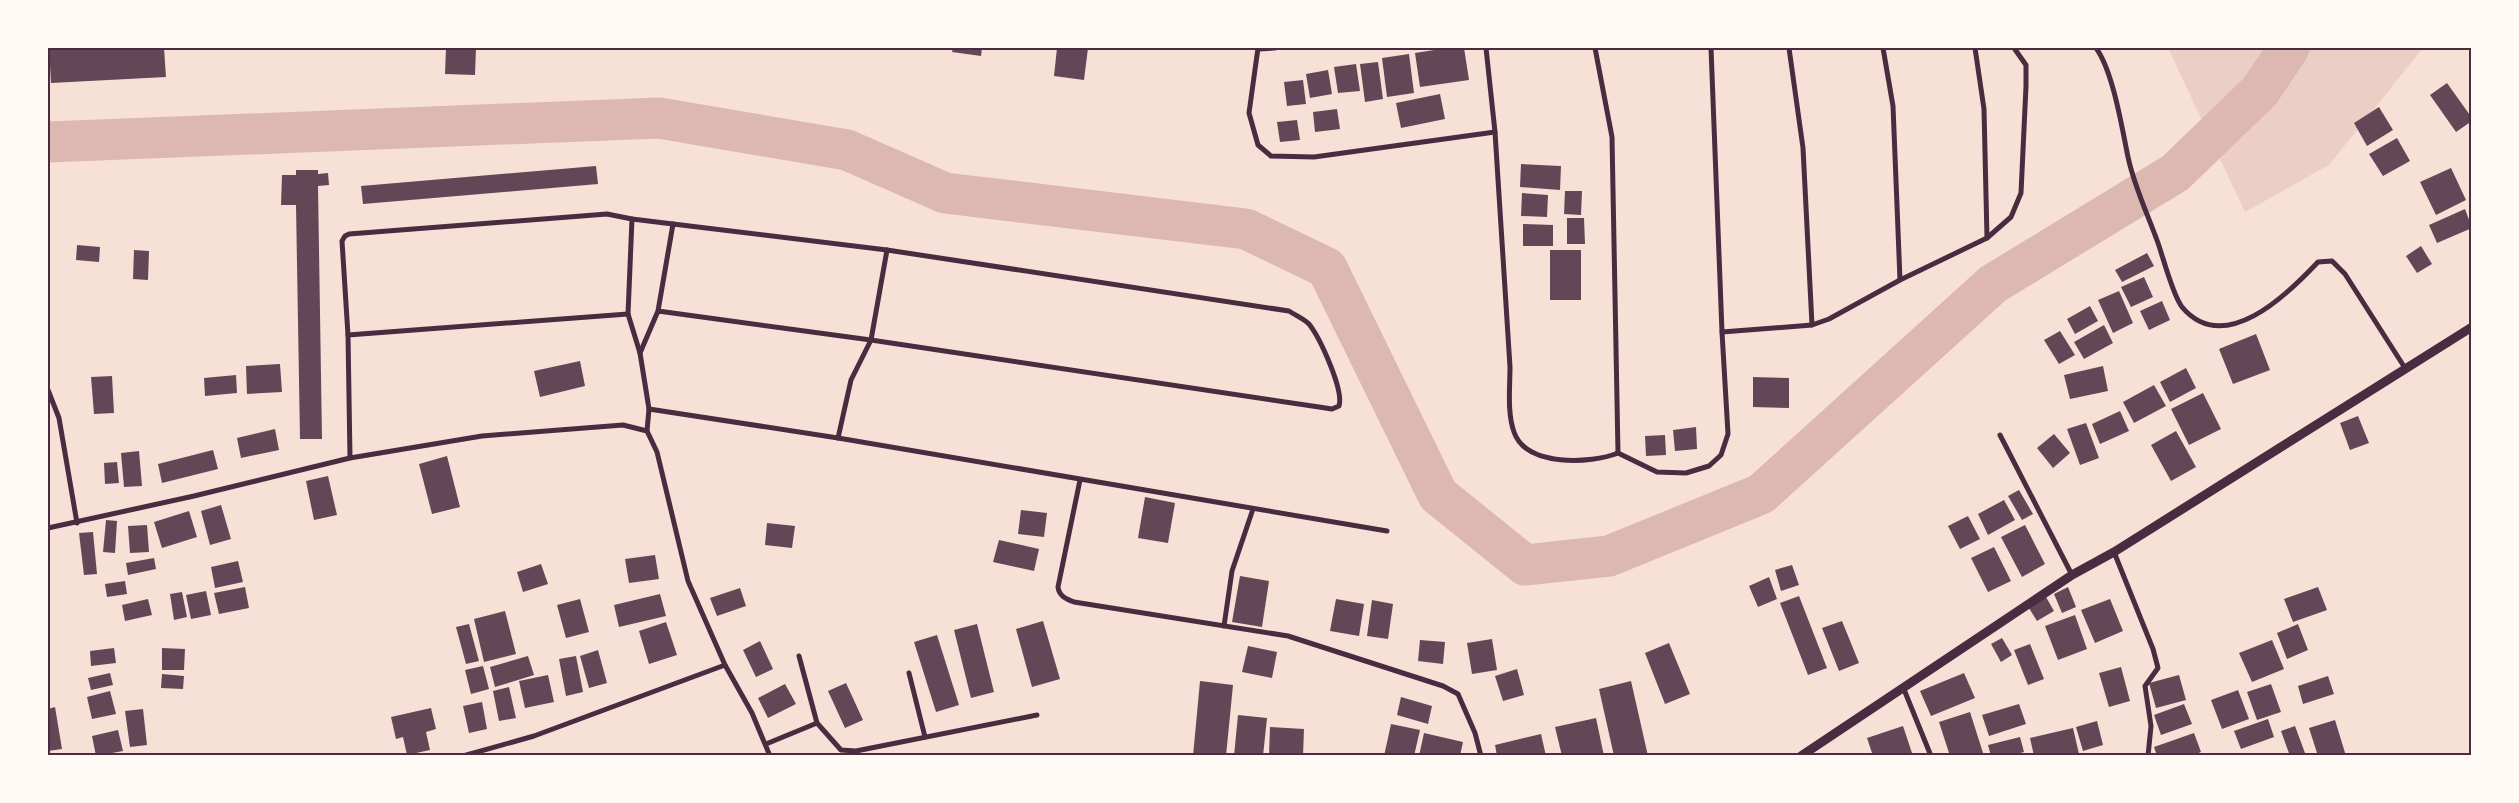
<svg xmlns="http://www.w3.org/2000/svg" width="2519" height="803" font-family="Ubuntu,sans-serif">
	<rect width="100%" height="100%" fill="#f7e1d7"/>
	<path fill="#ebcfc5" d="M2168,48H2423L2329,165L2245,212Z"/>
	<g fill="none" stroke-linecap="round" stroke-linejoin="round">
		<path stroke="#dcb8b0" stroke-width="41" d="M48,142L659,118L847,150L945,193L1246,229L1327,268L1438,495L1525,565L1609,556L1761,494L1993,284L2175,173L2260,91L2289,48"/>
	</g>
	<g fill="#644757">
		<path d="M49,48H164L166,77L51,83Z"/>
		<path d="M446,48H476L475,75L445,74Z"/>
		<path d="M953,48H982L981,56L952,52Z"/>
		<path d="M1057,48H1088L1084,80L1054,76Z"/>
		<path d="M1447,48H1464L1469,80L1420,87L1415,53Z"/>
		<path d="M1409,54L1414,93L1387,97L1382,58Z"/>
		<path d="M1378,62L1383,99L1365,102L1360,64Z"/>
		<path d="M1356,64L1360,91L1338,93L1334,67Z"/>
		<path d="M1328,70L1332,94L1310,98L1306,74Z"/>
		<path d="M1303,80L1306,104L1287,106L1284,82Z"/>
		<path d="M2447,83L2472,118V121L2456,132L2430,95Z"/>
		<path d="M1440,94L1445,119L1401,128L1396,103Z"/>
		<path d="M2379,107L2393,130L2367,146L2354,123Z"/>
		<path d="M1337,109L1340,129L1315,132L1313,112Z"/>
		<path d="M1297,120L1300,140L1280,142L1277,122Z"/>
		<path d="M2397,138L2410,161L2383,176L2369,154Z"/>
		<path d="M1521,164L1561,166L1560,190L1520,187Z"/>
		<path d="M596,166L598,184L363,204L361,186Z"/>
		<path d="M2451,168L2466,200L2436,215L2420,182Z"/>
		<path d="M296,170H318V174L328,173L329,185L318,186L322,439H300L296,205H281L282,175H296Z"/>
		<path d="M1565,191H1582L1581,215L1564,214Z"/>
		<path d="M1522,193L1548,195L1547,217L1521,216Z"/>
		<path d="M2465,209L2472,228L2437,243L2429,225Z"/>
		<path d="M1567,218H1584L1585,244H1567Z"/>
		<path d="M1523,224L1553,225V246H1523Z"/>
		<path d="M77,245L100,247L99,262L76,260Z"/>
		<path d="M2421,246L2432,264L2417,273L2406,256Z"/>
		<path d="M134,250L149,251L148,280L133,279Z"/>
		<rect x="1550" y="250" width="31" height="50"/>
		<path d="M2147,253L2154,266L2122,282L2115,270Z"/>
		<path d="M2144,277L2153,297L2131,307L2121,287Z"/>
		<path d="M2119,291L2133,323L2113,333L2098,300Z"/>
		<path d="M2162,301L2170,320L2149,330L2140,311Z"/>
		<path d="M2090,306L2098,321L2075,334L2067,319Z"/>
		<path d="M2104,325L2113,343L2084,359L2074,342Z"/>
		<path d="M2060,331L2075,355L2059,364L2044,340Z"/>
		<path d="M2256,334L2270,370L2233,384L2219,349Z"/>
		<path d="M580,361L585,386L540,397L534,371Z"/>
		<path d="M280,364L282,392L247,394L246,366Z"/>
		<path d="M2103,366L2108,391L2070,399L2064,375Z"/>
		<path d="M2186,368L2196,388L2170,402L2160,382Z"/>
		<path d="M236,375L237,393L205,396L204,378Z"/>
		<path d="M112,376L114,413L94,414L91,377Z"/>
		<path d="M1753,377L1789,378V408L1753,407Z"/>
		<path d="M2154,385L2166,406L2134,423L2123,402Z"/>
		<path d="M2203,393L2221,429L2189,445L2171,409Z"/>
		<path d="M2120,411L2129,431L2100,444L2092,424Z"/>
		<path d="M2358,416L2369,443L2350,450L2340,423Z"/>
		<path d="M2086,423L2099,458L2080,465L2067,429Z"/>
		<path d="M1696,427L1697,449L1675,451L1673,430Z"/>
		<path d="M275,429L279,450L241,458L237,438Z"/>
		<path d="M2176,431L2196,467L2171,481L2151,445Z"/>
		<path d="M2054,434L2070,453L2053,468L2037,448Z"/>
		<path d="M1665,435L1666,455L1646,456L1645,436Z"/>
		<path d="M213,450L218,469L162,483L158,464Z"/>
		<path d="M139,451L142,486L124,487L121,453Z"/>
		<path d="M447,456L460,507L432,514L419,464Z"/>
		<path d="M117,462L119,483L105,484L104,463Z"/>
		<path d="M328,476L337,515L314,520L306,481Z"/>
		<path d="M2019,490L2033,514L2022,520L2008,496Z"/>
		<path d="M1145,497L1175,503L1168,543L1138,538Z"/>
		<path d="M2004,500L2015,520L1988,535L1978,514Z"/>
		<path d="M221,505L231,539L210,545L201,511Z"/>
		<path d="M1021,510L1047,513L1044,537L1018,534Z"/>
		<path d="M189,511L197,537L162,548L154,522Z"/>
		<path d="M1968,516L1980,539L1960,549L1948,526Z"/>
		<path d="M106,520L117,521L115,553L103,552Z"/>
		<path d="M767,523L795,526L792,548L765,545Z"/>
		<path d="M147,525L149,552L130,553L128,526Z"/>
		<path d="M2025,525L2045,564L2022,577L2001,537Z"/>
		<path d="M93,532L97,574L84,575L79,533Z"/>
		<path d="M999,540L1039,549L1034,571L993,562Z"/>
		<path d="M1994,547L2011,581L1988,592L1971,558Z"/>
		<path d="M655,555L659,579L629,583L625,559Z"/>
		<path d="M154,558L156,569L128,575L126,563Z"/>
		<path d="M238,561L243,582L215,588L211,567Z"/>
		<path d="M541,564L548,584L523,592L517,572Z"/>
		<path d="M1792,565L1799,585L1781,591L1775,570Z"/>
		<path d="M1240,576L1269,581L1262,627L1232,622Z"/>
		<path d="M1769,577L1777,599L1758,607L1749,586Z"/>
		<path d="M125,581L127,594L107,597L105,584Z"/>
		<path d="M245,587L249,608L219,614L214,593Z"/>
		<path d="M2068,587L2076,607L2062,613L2054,594Z"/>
		<path d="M2318,587L2327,610L2293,622L2284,599Z"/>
		<path d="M740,588L746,606L717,616L710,598Z"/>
		<path d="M206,591L211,615L191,619L186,595Z"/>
		<path d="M182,592L187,617L174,620L170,594Z"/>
		<path d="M660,594L666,616L619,627L614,605Z"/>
		<path d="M1799,596L1827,668L1808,675L1780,603Z"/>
		<path d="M2046,597L2054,611L2037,621L2029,608Z"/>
		<path d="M148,599L152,615L125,621L122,605Z"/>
		<path d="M580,599L589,632L566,638L557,605Z"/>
		<path d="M1336,599L1364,604L1359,636L1330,631Z"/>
		<path d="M2110,599L2123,631L2095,643L2081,610Z"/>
		<path d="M1372,600L1393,604L1388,639L1367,636Z"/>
		<path d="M505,611L516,654L484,662L474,619Z"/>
		<path d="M2075,615L2087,649L2058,660L2045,626Z"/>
		<path d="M1043,621L1060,679L1032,687L1016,629Z"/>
		<path d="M1842,621L1859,663L1839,671L1822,628Z"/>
		<path d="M666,622L677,655L649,664L639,631Z"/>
		<path d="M469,624L479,661L466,664L456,627Z"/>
		<path d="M977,624L994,692L971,698L954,630Z"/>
		<path d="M2298,624L2308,650L2287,659L2277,633Z"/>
		<path d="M937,635L959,705L936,712L914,642Z"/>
		<path d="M2002,638L2012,655L2001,662L1991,644Z"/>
		<path d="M1492,639L1497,670L1472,674L1467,643Z"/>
		<path d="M1420,640L1445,642L1443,664L1418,661Z"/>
		<path d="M2272,640L2284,669L2252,682L2239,653Z"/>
		<path d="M760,641L773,669L756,677L743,650Z"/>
		<path d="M1669,643L1690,694L1665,704L1645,653Z"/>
		<path d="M2030,644L2044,679L2028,685L2014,650Z"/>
		<path d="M1248,646L1277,652L1272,678L1242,672Z"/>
		<path d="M114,648L116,663L91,666L90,651Z"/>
		<path d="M162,648L185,649L184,670H162Z"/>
		<path d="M598,650L607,683L589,688L580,656Z"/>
		<path d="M528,656L534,675L495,687L490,667Z"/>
		<path d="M576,656L583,692L566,696L559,659Z"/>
		<path d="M483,666L489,689L471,694L465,670Z"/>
		<path d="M2121,667L2130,701L2109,707L2099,673Z"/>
		<path d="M1517,669L1524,695L1503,701L1495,676Z"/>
		<path d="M110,673L113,685L91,690L88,678Z"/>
		<path d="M1964,673L1975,698L1931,716L1920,691Z"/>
		<path d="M162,674L184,676L183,689L161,688Z"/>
		<path d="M548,675L554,702L525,708L519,681Z"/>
		<path d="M2179,675L2186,700L2156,708L2149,683Z"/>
		<path d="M2328,676L2334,694L2303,704L2298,686Z"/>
		<path d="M1200,681L1233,685L1226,756H1193Z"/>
		<path d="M1631,681L1648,756H1614L1599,689Z"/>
		<path d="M846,683L863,720L845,728L828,691Z"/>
		<path d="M785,684L796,704L768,718L758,698Z"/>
		<path d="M2271,684L2281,712L2257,720L2247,692Z"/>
		<path d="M509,687L516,718L499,721L493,691Z"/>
		<path d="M2238,690L2249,719L2222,729L2211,700Z"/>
		<path d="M110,691L116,714L92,719L87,697Z"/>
		<path d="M1401,697L1432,706L1428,724L1397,715Z"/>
		<path d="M482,702L487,729L469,733L463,706Z"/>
		<path d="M2019,704L2026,724L1989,736L1982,715Z"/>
		<path d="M2184,704L2192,724L2161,735L2154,715Z"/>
		<path d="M55,707L62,749L48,751V709Z"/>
		<path d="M431,708L436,729L426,732L430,750L407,755L403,737L396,739L391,717Z"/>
		<path d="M143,709L147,745L130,747L125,711Z"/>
		<path d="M1970,712L1984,756H1950L1939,722Z"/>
		<path d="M1238,715L1267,718L1263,756H1234Z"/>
		<path d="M1596,718L1604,756H1562L1555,727Z"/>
		<path d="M2268,719L2274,737L2241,749L2234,731Z"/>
		<path d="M2335,720L2346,756H2318L2309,728Z"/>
		<path d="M2097,721L2103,745L2083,751L2076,727Z"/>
		<path d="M1391,724L1420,730L1414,756H1384Z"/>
		<path d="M1903,726L1913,756H1873L1867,738Z"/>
		<path d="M2295,726L2305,753L2290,756L2281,731Z"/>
		<path d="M1270,727L1304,729L1303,756H1269Z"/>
		<path d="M2073,728L2079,754L2034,756L2030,738Z"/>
		<path d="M118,730L123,751L96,756L92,736Z"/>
		<path d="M1424,733L1463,742L1460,756H1419Z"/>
		<path d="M2194,733L2201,752L2191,756H2157L2154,747Z"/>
		<path d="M1541,734L1546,756H1497L1495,745Z"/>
		<path d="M2020,737L2024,752L2010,756H1991L1988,745Z"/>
	</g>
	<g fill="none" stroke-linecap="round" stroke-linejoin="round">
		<g stroke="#4a2c40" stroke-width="5">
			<path d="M1258,48L1249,113L1258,145L1271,156L1314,157L1495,132"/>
			<path d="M1486,48L1495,132L1510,367C1510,387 1507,413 1514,432C1526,467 1591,464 1618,453"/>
			<path d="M1595,48L1612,137L1618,453L1657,472L1686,473L1709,466L1721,455L1728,434L1722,332"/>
			<path d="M1711,48L1722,332L1812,325L1829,319L1900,280L1987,238L2011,217L2021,193L2026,86V65L2014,48"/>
			<path d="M1789,48L1803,148L1812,325"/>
			<path d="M1883,48L1893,106L1900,280"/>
			<path d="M1975,48L1984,109L1987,238"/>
			<path d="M2096,48C2113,71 2122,128 2128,157C2134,186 2148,215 2158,243C2163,257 2173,296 2182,307C2224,357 2287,295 2318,262L2332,261L2345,274L2405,368"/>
			<path d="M1259,49L1275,48"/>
			<path d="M632,219L673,224"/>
			<path d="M348,335L628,314"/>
			<path d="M640,353L658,311L871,340L1319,407L1332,409L1339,406C1344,390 1320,338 1309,324C1304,319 1295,315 1289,311L887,250L673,224L658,311"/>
			<path d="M48,390L59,418L77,523"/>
			<path d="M649,409L838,438L1387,531"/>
			<path d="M2000,435L2072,575"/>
			<path d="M838,438L851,380L871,340L887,250"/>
			<path d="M350,458L348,335L342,241L345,236L349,234L607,214L632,219L628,314L640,353L649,409L647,431"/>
			<path d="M1080,480L1058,587C1059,596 1066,599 1074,602L1288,636L1443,686L1458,694L1475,733L1481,756"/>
			<path d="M48,528L194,496L350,458L482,436L623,425L647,431L657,452L688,581L725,665L752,713L770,756"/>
			<path d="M2114,552L2153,649L2158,668L2145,686L2151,726L2148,756"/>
			<path d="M1224,626L1232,571L1253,509"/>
			<path d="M799,656L817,723"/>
			<path d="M909,673L925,737"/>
			<path d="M1903,687L1931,756"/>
			<path d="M766,744L817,723L841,750L856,751L1037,715"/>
			<path d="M463,756L534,736L725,665"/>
		</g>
		<path stroke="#4a2c40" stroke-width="9" d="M1801,756L2072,575L2114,552L2472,327"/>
	</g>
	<rect width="2519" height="803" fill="none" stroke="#fffaf5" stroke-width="98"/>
	<rect x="49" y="49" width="2421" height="705" fill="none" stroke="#4a2c40" stroke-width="2"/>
</svg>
